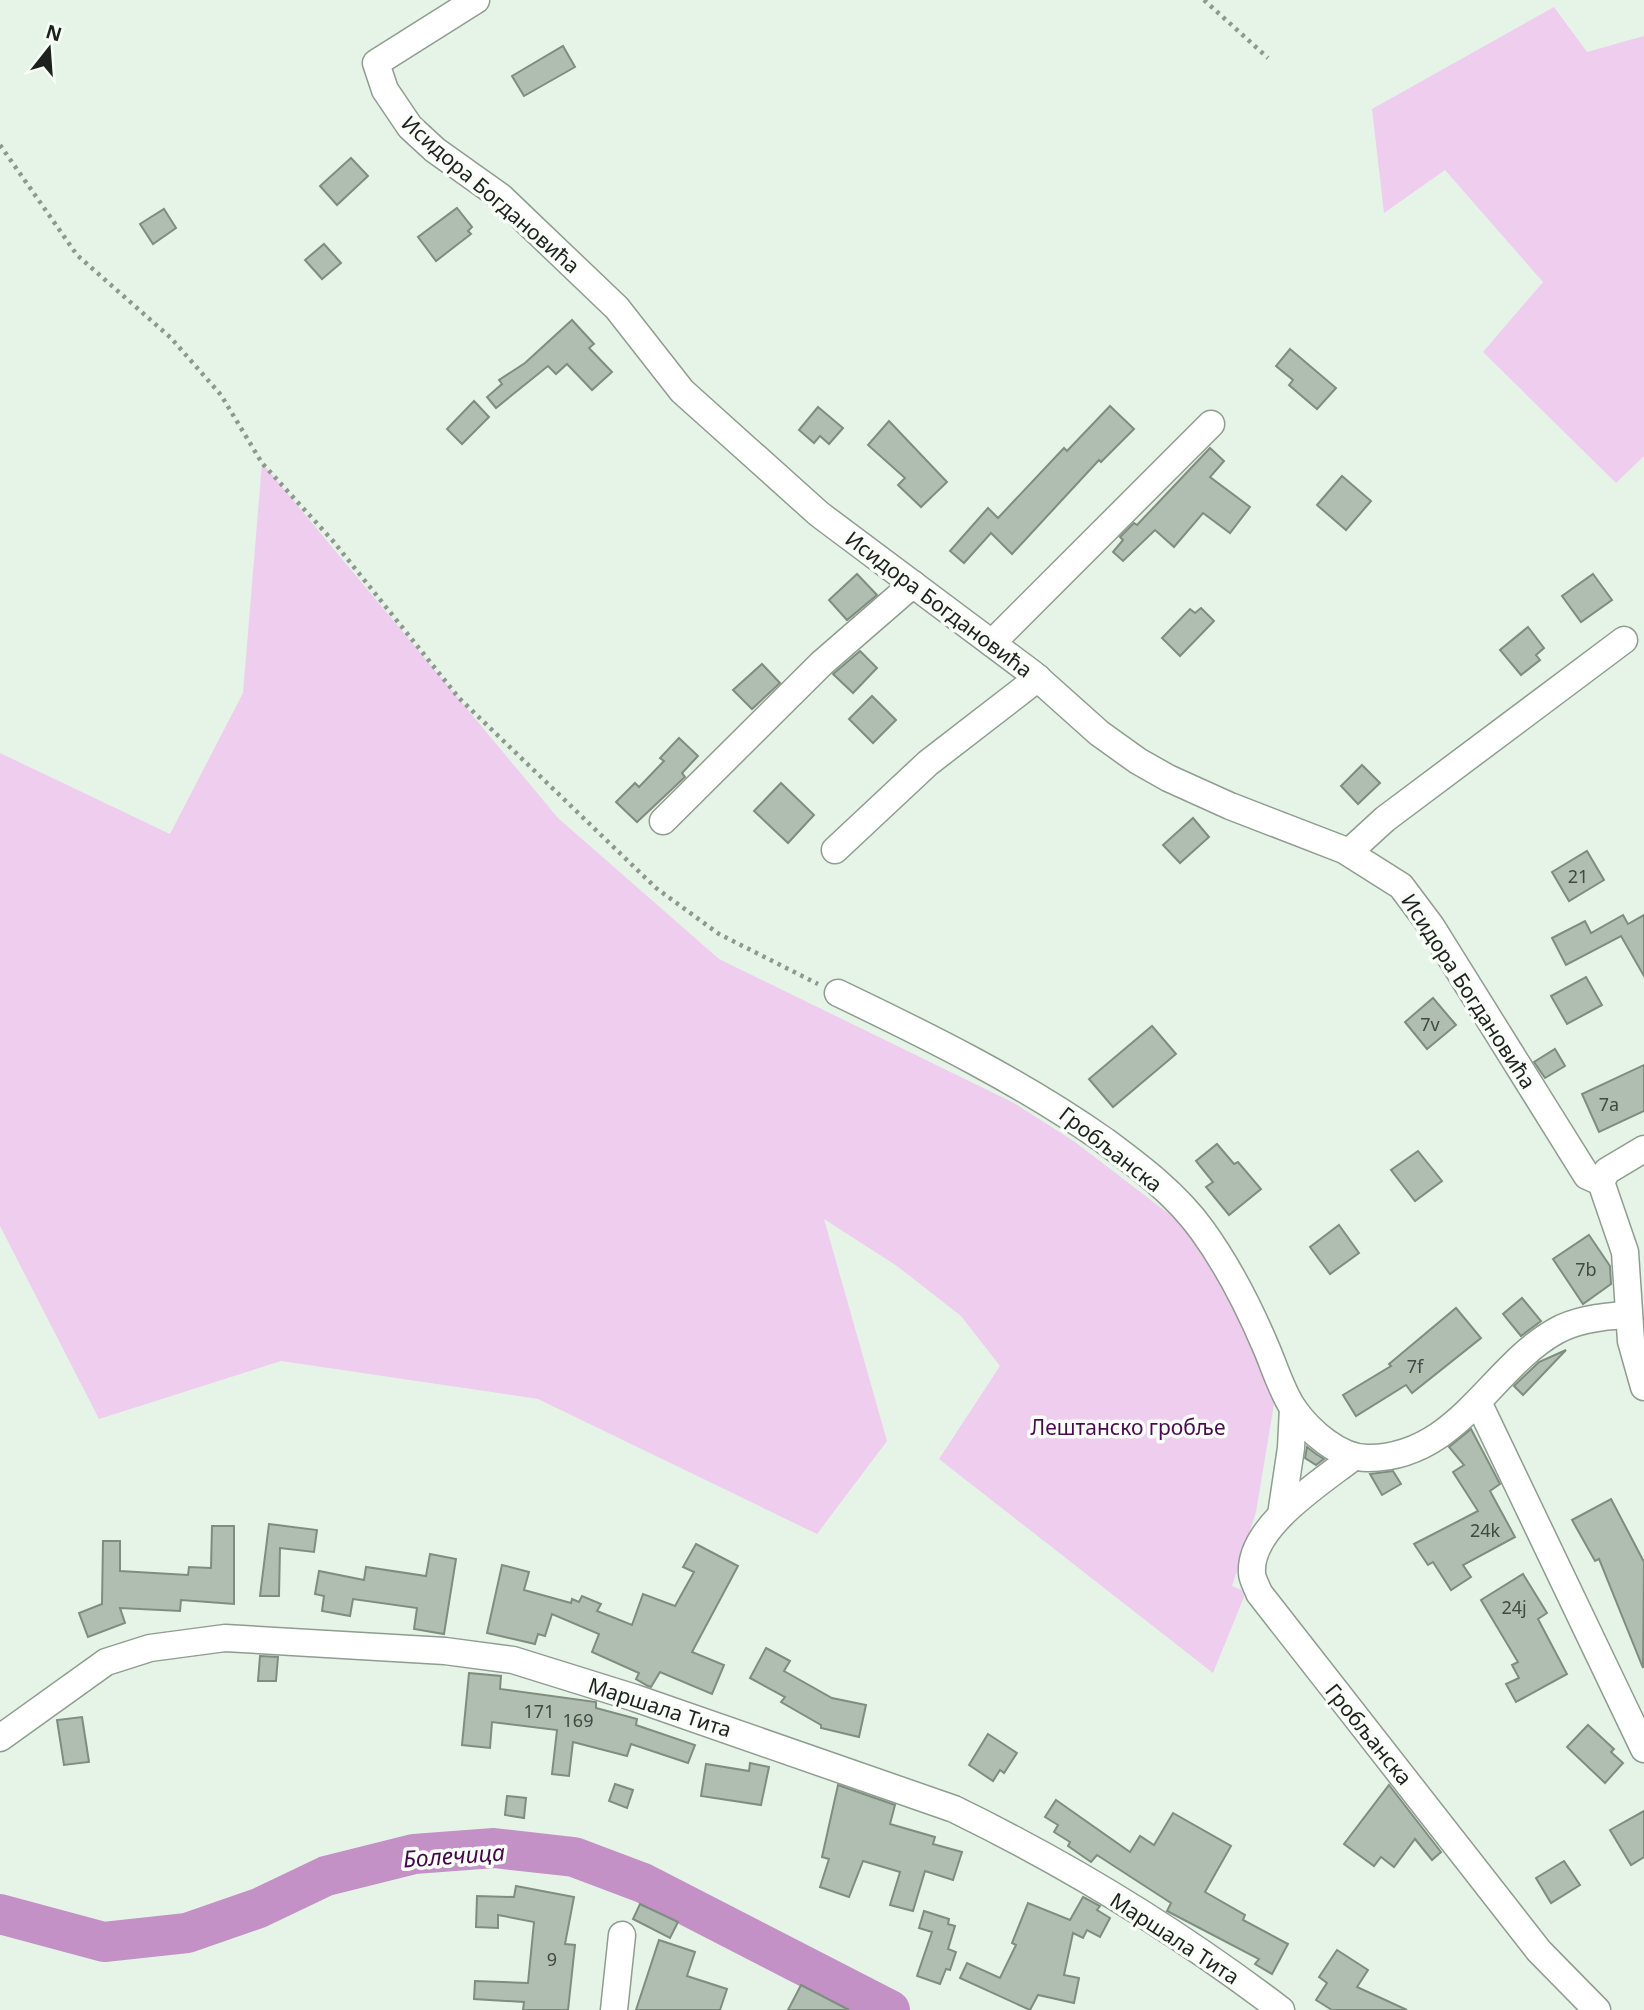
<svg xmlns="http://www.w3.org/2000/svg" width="1644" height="2010" font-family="'Noto Sans',sans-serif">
	<rect width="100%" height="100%" fill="#e6f4e7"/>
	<g fill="#eecdef">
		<path d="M1554,7L1587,52L1644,36V456L1616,483L1483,352L1543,282L1445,170L1384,213L1372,109Z"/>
		<path d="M262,463L558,818L719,959L1014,1103L1075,1142L1190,1230L1217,1263L1259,1351L1274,1404L1256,1512L1232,1586L1246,1592L1213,1673L939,1459L1000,1366L961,1316L897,1266L824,1219L887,1441L817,1534L538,1399L281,1361L99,1419L0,1226V753L170,834L243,693Z"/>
	</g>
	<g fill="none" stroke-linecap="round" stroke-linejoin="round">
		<path stroke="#c391c5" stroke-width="40" d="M0,1914L104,1942L187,1933L259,1908L326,1876L414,1854L494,1848L574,1857L643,1883L890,2010"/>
	</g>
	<g fill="#b0bdb1" stroke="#7f8c80" stroke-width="2">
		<path d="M563,46L575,67L524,96L512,76Z"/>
		<path d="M351,158L368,176L337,205L320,186Z"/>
		<path d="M457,208L472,227L468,231L471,234L436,261L418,237Z"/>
		<path d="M164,209L176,228L153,244L140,224Z"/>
		<path d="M324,244L341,263L322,279L305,260Z"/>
		<path d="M572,320L594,344L589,348L612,372L592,390L567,364L556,374L548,366L496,408L487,397L502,384L499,380L525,363Z"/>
		<path d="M1290,349L1336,388L1317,409L1289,385L1293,380L1276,366Z"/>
		<path d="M474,401L489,417L462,444L447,429Z"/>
		<path d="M1110,406L1134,429L1101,462L1099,460L1012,554L991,533L964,563L950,551L988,508L998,518L1064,448L1067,451Z"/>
		<path d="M818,407L843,428L829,444L820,436L814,443L799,430Z"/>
		<path d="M889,421L947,482L921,507L898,485L905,478L868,445Z"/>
		<path d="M1210,448L1224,461L1210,477L1250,507L1230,533L1203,513L1174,547L1155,530L1123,561L1113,552L1123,540L1120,537L1134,523L1137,525Z"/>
		<path d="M1342,476L1371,501L1346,530L1317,505Z"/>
		<path d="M857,574L877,595L847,620L829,600Z"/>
		<path d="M1593,574L1612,600L1581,622L1562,596Z"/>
		<path d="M1201,608L1214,621L1180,656L1162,638L1190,609L1195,613Z"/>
		<path d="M1528,627L1544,648L1536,655L1540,660L1521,675L1500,650Z"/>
		<path d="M860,651L877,668L853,693L833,674Z"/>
		<path d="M762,664L780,683L752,709L733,690Z"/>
		<path d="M872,696L896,720L873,743L849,719Z"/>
		<path d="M679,738L698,756L682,773L685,777L637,822L616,802L635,783L639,787L664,761L660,758Z"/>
		<path d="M1362,765L1380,783L1358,804L1341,786Z"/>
		<path d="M781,783L814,815L788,843L754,811Z"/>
		<path d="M1193,818L1209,837L1180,863L1163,845Z"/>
		<path d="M1587,851L1604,880L1569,901L1552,872Z"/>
		<path d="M1623,915L1628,924L1644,915V976L1621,936L1566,965L1552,938L1585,921L1591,933Z"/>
		<path d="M1586,977L1602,1005L1567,1024L1551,996Z"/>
		<path d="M1433,998L1456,1025L1427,1049L1405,1022Z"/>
		<path d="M1152,1026L1176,1054L1113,1107L1089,1079Z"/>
		<path d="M1555,1049L1565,1066L1545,1078L1534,1062Z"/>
		<path d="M1644,1065V1111L1599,1132L1582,1094Z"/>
		<path d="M1217,1144L1234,1164L1238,1162L1261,1189L1229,1215L1206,1187L1213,1182L1196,1161Z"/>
		<path d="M1418,1151L1442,1181L1415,1201L1391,1170Z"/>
		<path d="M1339,1225L1359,1253L1330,1274L1310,1247Z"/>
		<path d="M1589,1235L1610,1266L1611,1284L1583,1304L1553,1259Z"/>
		<path d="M1522,1298L1541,1321L1521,1336L1503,1314Z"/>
		<path d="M1456,1308L1481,1338L1412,1393L1406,1385L1356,1416L1343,1395L1391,1366L1389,1364Z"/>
		<path d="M1566,1350L1523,1395L1514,1386L1539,1362Z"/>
		<path d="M1471,1429L1500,1484L1490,1491L1515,1537L1463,1565L1471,1577L1451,1590L1433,1562L1428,1565L1414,1544L1478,1511L1453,1472L1464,1465L1449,1447Z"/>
		<path d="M1307,1447L1316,1454L1324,1459L1316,1465L1305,1458Z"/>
		<path d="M1393,1471L1401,1484L1382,1495L1370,1474Z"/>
		<path d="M1611,1499L1644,1562L1643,1668L1599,1559L1595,1561L1572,1520Z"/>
		<path d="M269,1524L317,1530L314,1552L280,1548L279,1596H260Z"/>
		<path d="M212,1526H234V1604L181,1600L180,1611L120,1608L125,1623L88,1637L79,1613L102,1604L103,1541H120V1571L188,1575L189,1567L211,1568Z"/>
		<path d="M696,1544L738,1566L692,1652L724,1665L712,1694L660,1672L651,1687L648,1686L636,1679L639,1673L592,1652L599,1634L552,1614L545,1636L538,1634L535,1644L487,1633L502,1565L529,1572L524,1590L571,1603L572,1599L579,1602L582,1596L601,1604L597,1611L632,1625L643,1594L675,1606L694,1572L683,1567Z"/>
		<path d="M430,1554L456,1559L444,1634L414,1629L417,1608L353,1599L350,1616L322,1611L324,1596L315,1594L319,1571L364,1580L366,1567L426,1576Z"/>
		<path d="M1523,1574L1547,1613L1538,1619L1567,1674L1516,1702L1506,1684L1519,1678L1512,1665L1518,1662L1481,1600Z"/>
		<path d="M766,1648L790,1661L784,1671L832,1698L866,1705L859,1737L821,1728V1725L781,1702L785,1697L750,1678Z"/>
		<path d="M260,1656L278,1657L276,1681H258Z"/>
		<path d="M469,1673L501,1676L500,1689L596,1702V1708L637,1719L636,1725L695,1745L688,1763L631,1744L627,1756L573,1742L569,1776L552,1774L557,1730L492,1722L490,1748L462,1745Z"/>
		<path d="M82,1717L89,1762L64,1765L57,1720Z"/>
		<path d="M1588,1725L1614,1749L1611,1752L1623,1763L1605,1783L1567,1747Z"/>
		<path d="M988,1734L1017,1753L1004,1773L1000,1770L993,1781L969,1765Z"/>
		<path d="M750,1763L769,1767L761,1805L701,1796L706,1764L749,1771Z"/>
		<path d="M615,1784L633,1790L627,1808L609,1801Z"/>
		<path d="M838,1785L895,1805L890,1824L935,1837L933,1844L962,1852L953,1880L925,1871L913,1911L890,1905L900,1872L863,1861L849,1897L820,1887L829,1859L822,1857Z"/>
		<path d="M1389,1785L1441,1852L1432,1860L1415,1839L1394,1867L1381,1857L1374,1866L1344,1844Z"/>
		<path d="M507,1796L526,1798L524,1818L505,1815Z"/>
		<path d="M1056,1800L1130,1852L1140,1836L1154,1845L1173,1813L1231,1846L1205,1892L1245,1915L1243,1920L1288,1944L1272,1974L1255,1964L1259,1959L1167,1911L1171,1903L1097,1855L1091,1862L1068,1846L1070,1842L1054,1832L1058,1825L1045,1817Z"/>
		<path d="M1644,1811V1857L1631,1865L1610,1830Z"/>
		<path d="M1564,1861L1580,1885L1551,1903L1536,1878Z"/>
		<path d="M516,1886L574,1897L565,1944L575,1945L568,2010H523L524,2002L474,1999L475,1981L528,1983L534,1922L498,1915V1928L476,1927L477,1896L514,1897Z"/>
		<path d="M1083,1897L1100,1906L1097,1910L1110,1918L1100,1937L1087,1930L1083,1938L1073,1933L1064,1975L1079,1978L1074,2003L1038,1995L1030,2010L960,1978L967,1963L1000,1978L1016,1945L1012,1943L1028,1903L1070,1920Z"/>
		<path d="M640,1904L678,1922L670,1938L633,1919Z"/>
		<path d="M924,1911L949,1919L948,1924L955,1926L948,1949L956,1952L950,1970L946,1969L940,1984L917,1976L932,1932L919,1928Z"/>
		<path d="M659,1940L695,1952L687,1976L727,1989L720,2010H636Z"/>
		<path d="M1337,1950L1368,1970L1357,1987L1407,2010H1332L1316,2000L1327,1983L1319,1977Z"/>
		<path d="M801,1985L849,2010H788Z"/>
	</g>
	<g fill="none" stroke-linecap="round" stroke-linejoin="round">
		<g stroke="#8f9c90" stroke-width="29">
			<g id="street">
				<path d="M476,0L376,63L385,90L410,127L435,150L501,197L527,222L617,308L682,391L819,514L1033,674L1099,733L1138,761L1168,778L1230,806L1344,850L1401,886L1431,926L1587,1176L1601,1182"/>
				<path d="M992,643L1211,424"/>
				<path d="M663,821L822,663L913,584"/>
				<path d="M835,850L928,763L1038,678"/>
				<path d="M1349,852L1385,819L1624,640"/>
				<path d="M838,993C930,1037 1021,1082 1105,1141C1140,1167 1176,1194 1202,1230C1228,1266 1248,1305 1265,1345C1274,1365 1281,1390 1293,1408C1309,1431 1340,1459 1369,1458C1458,1457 1491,1367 1556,1331C1577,1319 1605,1316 1628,1315"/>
				<path d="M1644,1149L1607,1171L1601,1182L1625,1252L1631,1341L1644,1387"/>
				<path d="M1479,1404L1644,1749"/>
				<path d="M1352,1458C1320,1483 1249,1527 1252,1573C1252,1579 1257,1587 1259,1593L1539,1951L1597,2010"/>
				<path d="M1281,1515L1291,1448L1293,1408"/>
				<path d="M0,1738L106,1662L150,1648L225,1638L445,1651L513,1660L635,1698L954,1809C1069,1865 1180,1933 1281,2010"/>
				<path d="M614,2010L622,1935"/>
			</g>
		</g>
		<g stroke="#8e988f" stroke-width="4.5" stroke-dasharray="3.5 5" stroke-linecap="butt">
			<path d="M1204,0L1268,58"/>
			<path d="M0,145L77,255L171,338L221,395L262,463L333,541L459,698L656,888L719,934L818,984"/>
		</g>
		<use href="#street" stroke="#fff" stroke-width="26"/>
	</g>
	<g text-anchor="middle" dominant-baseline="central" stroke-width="7" stroke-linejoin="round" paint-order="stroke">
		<g font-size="18" fill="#424942">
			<text x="1578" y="876">21</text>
			<text x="1430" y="1024">7v</text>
			<text x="1609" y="1104">7a</text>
			<text x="1586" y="1269">7b</text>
			<text x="1415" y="1366">7f</text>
			<text x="1485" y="1530">24k</text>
			<text x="1514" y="1607">24j</text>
			<text x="539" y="1711">171</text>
			<text x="578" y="1720">169</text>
			<text x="552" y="1959">9</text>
		</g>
		<g font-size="21" fill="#1d221d" stroke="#f9fef9">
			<text transform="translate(491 194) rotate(41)">Исидора Богдановића</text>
			<text transform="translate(939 604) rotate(37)">Исидора Богдановића</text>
			<text transform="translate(1469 991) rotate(57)">Исидора Богдановића</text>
			<text transform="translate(1111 1149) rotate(38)">Гробљанска</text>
			<text transform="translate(660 1707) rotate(18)">Маршала Тита</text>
			<text transform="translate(1369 1734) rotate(51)">Гробљанска</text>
			<text transform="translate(1175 1938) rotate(33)">Маршала Тита</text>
		</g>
		<g font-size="21" fill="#480b4d" stroke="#f9fef9">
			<text x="1128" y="1427">Лештанско гробље</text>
		</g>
		<g font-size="23" font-style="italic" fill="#450749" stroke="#f9fef9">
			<text transform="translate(454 1855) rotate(-4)">Болечица</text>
		</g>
	</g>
	<g transform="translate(49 49) rotate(17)" stroke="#f9fef9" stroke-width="5" paint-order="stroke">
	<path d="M0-5L12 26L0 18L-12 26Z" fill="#1d221d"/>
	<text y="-10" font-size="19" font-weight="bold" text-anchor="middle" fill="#1d221d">N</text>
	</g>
</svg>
